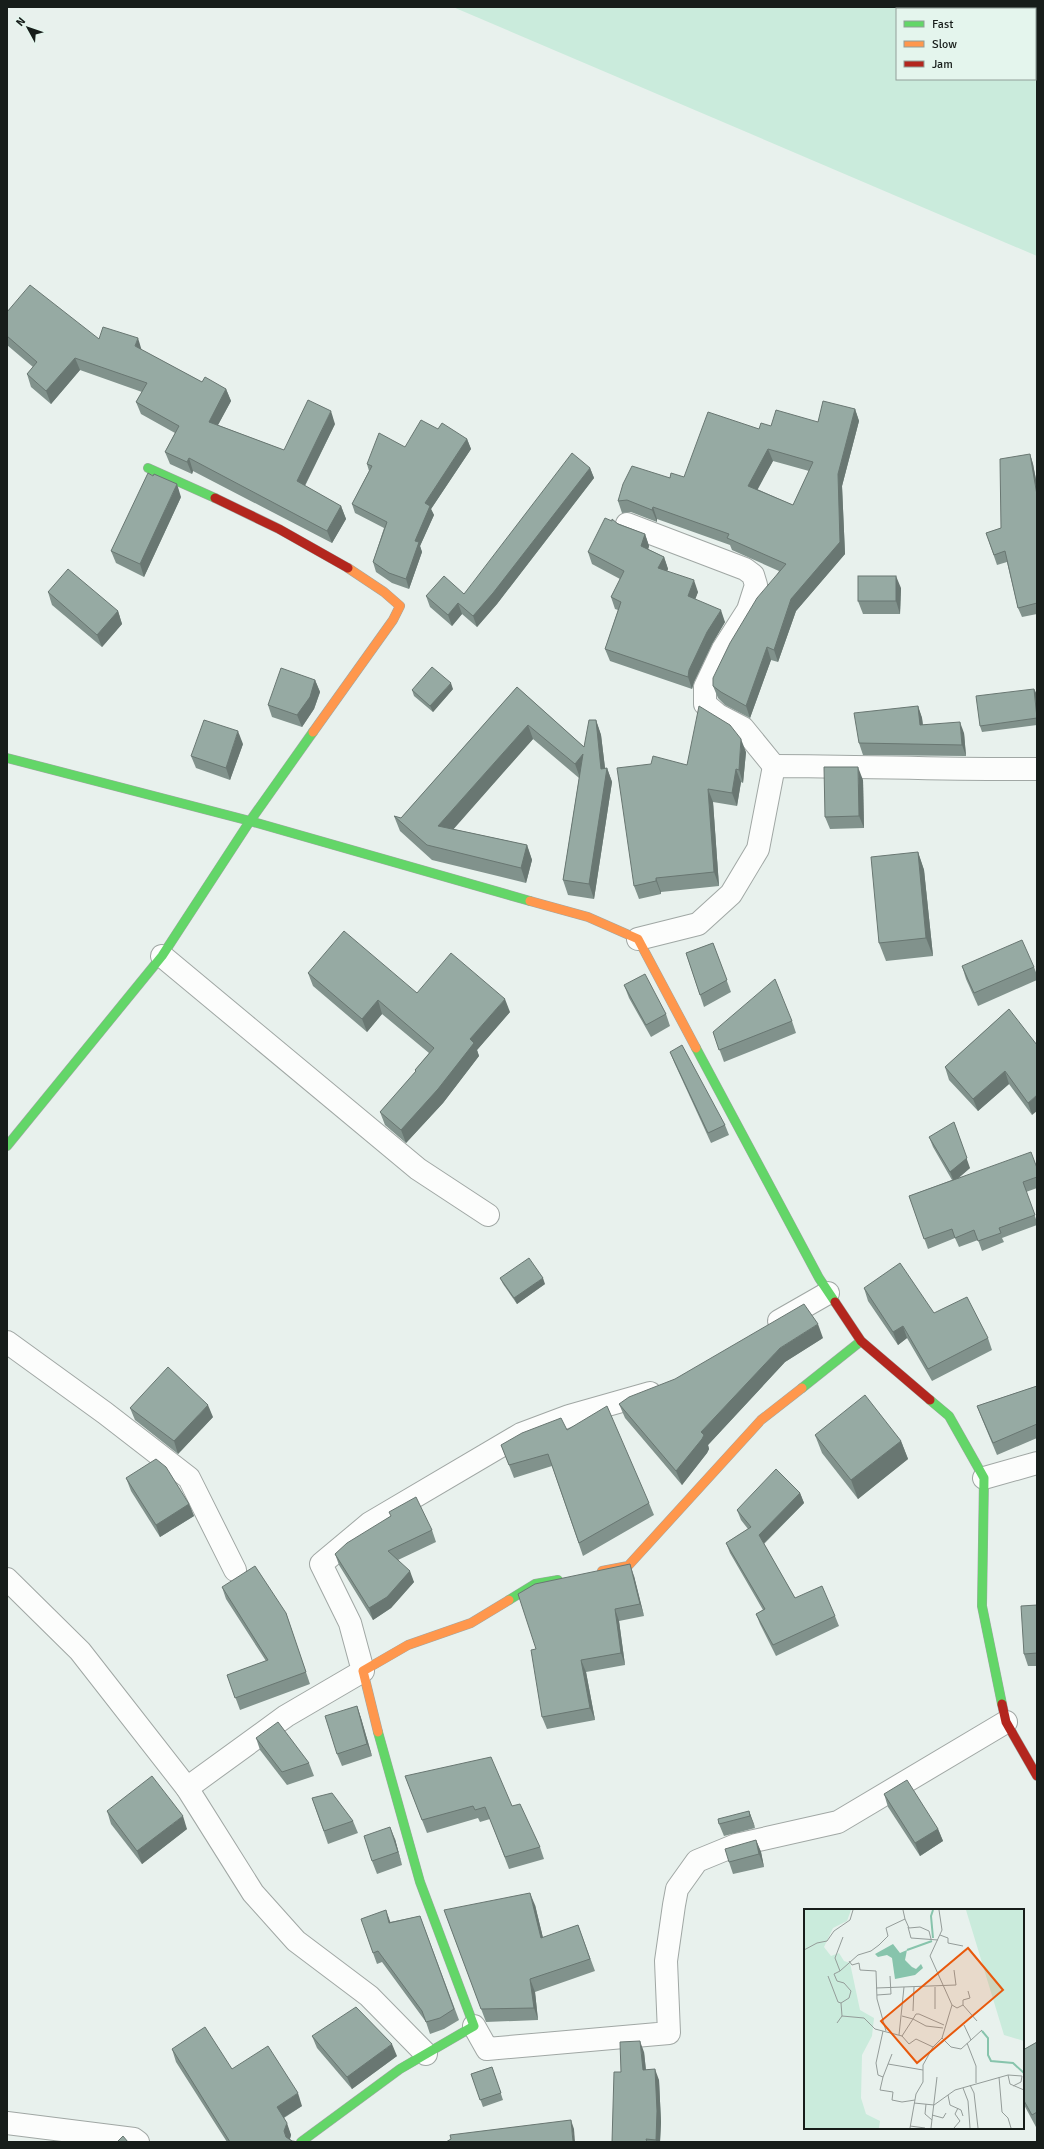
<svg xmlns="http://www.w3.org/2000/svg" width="1044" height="2149" font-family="Signika,sans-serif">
	<rect width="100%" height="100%" fill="#e8f1ed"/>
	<path fill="#caebdc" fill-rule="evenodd" d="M453,7H1037V256ZM897,9H1035V79H897Z"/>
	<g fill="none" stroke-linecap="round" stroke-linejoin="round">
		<g stroke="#a0a7a4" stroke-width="24">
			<g id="street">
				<path d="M627,524L745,569L753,575L756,585L748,610L723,649L705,687V704L718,715L743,728L774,766"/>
				<path d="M638,939L698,924L731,894L758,849L774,766C862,766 949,770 1037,769"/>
				<path d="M162,956L418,1169L488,1215"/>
				<path d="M779,1321L828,1293"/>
				<path d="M7,1342L105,1413L189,1478L235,1570"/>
				<path d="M984,1478L1037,1463"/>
				<path d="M7,1579L80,1651L187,1788L253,1893L296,1941L369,1996L426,2054"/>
				<path d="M187,1788L286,1716L363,1671L350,1623L321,1564L370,1523L521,1434L569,1416L650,1393"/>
				<path d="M474,2026L487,2049L669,2033L666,1961L674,1905L677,1889L697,1861L736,1845L838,1822L1006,1722"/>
				<path d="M7,2123L134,2139L138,2142"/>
			</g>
		</g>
		<g stroke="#a0a7a4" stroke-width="10">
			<g id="fast">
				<path d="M148,468L215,498"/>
				<path d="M7,758L250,821L530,901"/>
				<path d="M696,1048L819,1278L835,1302"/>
				<path d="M7,1146L162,956L250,821L313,732"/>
				<path d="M802,1388L861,1341"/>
				<path d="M930,1400L949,1416L984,1478L982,1606L1002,1704"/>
				<path d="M509,1600L535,1584L558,1580"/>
				<path d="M301,2142L400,2069L474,2026L420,1882L378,1732"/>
			</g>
		</g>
		<g stroke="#a0a7a4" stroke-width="10">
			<g id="slow">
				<path d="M313,732L393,620L400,606L384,592L348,568"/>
				<path d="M530,901L588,917L638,939L696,1048"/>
				<path d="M602,1571L628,1566L761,1420L802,1388"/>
				<path d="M378,1732L363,1671L408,1645L471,1623L509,1600"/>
			</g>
		</g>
		<g stroke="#a0a7a4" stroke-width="10">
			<g id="jam">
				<path d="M215,498L279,529L348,568"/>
				<path d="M835,1302L861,1341L930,1400"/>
				<path d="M1002,1704L1006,1722L1037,1776"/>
			</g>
		</g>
		<use href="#street" stroke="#fcfdfc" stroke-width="22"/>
		<use href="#fast" stroke="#63d668" stroke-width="9"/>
		<use href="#slow" stroke="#ff974d" stroke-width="9"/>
		<use href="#jam" stroke="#b3261e" stroke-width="9"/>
	</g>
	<g fill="#81928c" fill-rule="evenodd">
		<path d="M7,312L99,339L142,350L202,382L226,389L231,401L218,425L284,450L335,424L305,486L341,506L346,519L332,543L193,471L192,474L170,464L165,452L175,433L141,414L136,402L142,392L80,370L51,404L31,387L27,374L33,367L7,345Z"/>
		<path d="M855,409L859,421L842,486L845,554L796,611L778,662L771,660L750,718L725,705L718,698L713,686L779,571L732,550L730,545L657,519V522L631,512L622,513L618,501L670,478L684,477L759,429L771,426L818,422ZM773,461L809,471L793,505L757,489Z"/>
		<path d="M438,429L467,439L471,449L431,509L434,515L420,546L422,552L409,589L392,583L376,572L373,562L384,528L355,513L352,504L369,471L367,464L405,447Z"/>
		<path d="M1030,454L1033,464L1037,485V614L1022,617L1018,608L1007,562L997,565L986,533L1001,528Z"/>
		<path d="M590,468L594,478L497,604L477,627L462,614L452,626L430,607L426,596L464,594Z"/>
		<path d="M181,497L144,577L116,563L111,551Z"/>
		<path d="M612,521L645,534L649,546L648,549L664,557L668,569L667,571L698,592L695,599L725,622L712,644L694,682L692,689L610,661L605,649L618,610L615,609L611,597L620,579L592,564L588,552Z"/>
		<path d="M901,588L900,614H863L858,601Z"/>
		<path d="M48,592L118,611L122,624L102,647L52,605Z"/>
		<path d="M315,680L320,692L314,709L302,727L272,717L268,705Z"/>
		<path d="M517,687L584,747L596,720L601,735L605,768H607L612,782L594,899L568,895L563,880L579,778L533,739L453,829L527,845L532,860L526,883L432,860L400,831L394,816L401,818Z"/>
		<path d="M453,689L433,712L414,696L412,690Z"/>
		<path d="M1034,689L1037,695V725L982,732L980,726Z"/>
		<path d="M918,706L922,718L923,725L964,733L966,756L863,755L859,743Z"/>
		<path d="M243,744L230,780L196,768L191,756Z"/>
		<path d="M746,752L743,783L741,782L737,806L713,802L719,886L661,892V894L639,899L634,886L687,765Z"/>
		<path d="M863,780L864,828L830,829L825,817Z"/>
		<path d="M918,852L924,870L933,956L886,961L879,943Z"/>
		<path d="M713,943L731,992L704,1007L686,953Z"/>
		<path d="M962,966L1034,967L1037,975V980L978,1006L966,979Z"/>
		<path d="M308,973L417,993L510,1012L477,1050L479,1056L443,1103L406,1143L385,1125L380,1112L416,1072L415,1070L429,1053L382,1014L367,1032L313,986Z"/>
		<path d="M624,985L666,1014L670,1026L651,1037L629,998Z"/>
		<path d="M1009,1009L1032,1115L1009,1084L978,1111L949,1080L945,1067Z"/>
		<path d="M792,1021L796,1033L724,1062L713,1032Z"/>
		<path d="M670,1052L725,1125L729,1135L711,1143L674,1062Z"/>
		<path d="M929,1137L970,1168L958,1178L1037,1168V1188L1026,1192L1037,1222V1225L1002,1238L1004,1242L982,1251L978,1240L959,1247L955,1238L928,1249L909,1196L952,1180L933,1147Z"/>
		<path d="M500,1278L545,1284L517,1304L503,1284Z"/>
		<path d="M864,1288L934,1313L988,1338L992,1350L932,1381L907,1338L898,1345L868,1301Z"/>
		<path d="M823,1338L785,1362L708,1445L709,1449L707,1453L682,1485L625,1418L619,1404Z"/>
		<path d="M1037,1386V1438L997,1455L982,1419L977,1406Z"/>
		<path d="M130,1408L213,1417L178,1454L135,1420Z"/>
		<path d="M567,1430L649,1503L654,1515L583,1556L552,1466L514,1478L501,1445Z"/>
		<path d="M815,1435L901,1441L908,1459L858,1499L822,1453Z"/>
		<path d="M126,1478L189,1504L194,1516L160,1537L131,1491Z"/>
		<path d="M800,1493L804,1503L764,1544L795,1598L835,1616L839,1626L776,1656L760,1624L756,1614L763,1610L730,1553L726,1543L748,1529L741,1520L737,1510Z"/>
		<path d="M391,1516L432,1530L436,1542L398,1560L414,1582L391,1608L373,1620L339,1565L335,1554Z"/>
		<path d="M634,1576L644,1616L619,1621L625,1665L586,1672L595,1720L547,1729L542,1717L536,1649Z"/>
		<path d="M222,1587L286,1613L310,1684L240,1710L227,1675L266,1661L226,1599Z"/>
		<path d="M1037,1605V1666H1028L1024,1654Z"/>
		<path d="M357,1706L361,1718L372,1756L342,1766L337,1754Z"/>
		<path d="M256,1738L309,1763L314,1776L287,1785L260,1750Z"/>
		<path d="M405,1776L512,1806L540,1847L544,1859L509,1869L490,1819L480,1822L478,1818L427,1833Z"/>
		<path d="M884,1794L938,1829L943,1841L920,1856L888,1807Z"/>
		<path d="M312,1798L353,1821L358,1833L328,1844Z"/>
		<path d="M107,1811L187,1829L142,1864L111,1824Z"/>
		<path d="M749,1811L755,1828L724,1836L719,1824Z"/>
		<path d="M395,1839L402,1865L377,1874L372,1861Z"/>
		<path d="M756,1840L761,1852L764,1867L733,1874L729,1862Z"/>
		<path d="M535,1905L543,1938L578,1925L595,1971L535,1992L538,2020L486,2022L444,1910Z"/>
		<path d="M420,1916L459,2020L444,2029L430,2034L426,2022L382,1962L377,1964L373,1953L390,1922Z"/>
		<path d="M312,2036L397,2056L352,2089L317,2048Z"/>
		<path d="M1037,2042V2127H1036L1023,2103V2050Z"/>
		<path d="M172,2049L232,2069L302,2106L284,2118L291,2135L290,2139L292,2141L299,2142H227L176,2062Z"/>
		<path d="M644,2052L646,2070L659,2080L661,2122L660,2142H612L621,2072Z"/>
		<path d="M492,2067L503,2100L483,2107L471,2074Z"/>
	</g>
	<g fill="#697772">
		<path d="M138,338L142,351L135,346Z"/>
		<path d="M75,358L80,370L51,404L46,391Z"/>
		<path d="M226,389L231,401L213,434L209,422Z"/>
		<path d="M855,409L859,421L842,486L845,554L796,611L778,662L774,650L791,599L838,474Z"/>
		<path d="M331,411L335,424L301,493L297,481Z"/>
		<path d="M467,439L471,449L431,509L434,515L420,546L422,552L409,589L406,579L415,541L425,503Z"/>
		<path d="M768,449L773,461L753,498L748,486Z"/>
		<path d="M1030,454L1033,464L1037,485V495Z"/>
		<path d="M189,458L193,471L192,474L187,462Z"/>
		<path d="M590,468L594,478L497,604L477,627L473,616Z"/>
		<path d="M177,484L181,497L144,577L140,564Z"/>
		<path d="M341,506L346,519L332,543L327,531Z"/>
		<path d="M653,507L657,519V522L652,510Z"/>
		<path d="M645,534L649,546L646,558L641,546Z"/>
		<path d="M664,557L668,569L663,580L658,568Z"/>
		<path d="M896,576L901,588L900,614L896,601Z"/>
		<path d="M694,580L698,592L692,608L688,596Z"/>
		<path d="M458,603L462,614L452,626L448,615Z"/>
		<path d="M721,610L725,622L712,644L694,682L692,689L688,677L689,670L707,632Z"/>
		<path d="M118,611L122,624L102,647L97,635Z"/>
		<path d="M767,647L771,660L750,718L746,706Z"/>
		<path d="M315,680L320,692L314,709L302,727L297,715Z"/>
		<path d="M451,683L453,689L433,712L430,706Z"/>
		<path d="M1034,689L1037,695V713Z"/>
		<path d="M918,706L922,718L924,737L920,725Z"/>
		<path d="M596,720L601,735L606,776L607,768L612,782L594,899L589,884L601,769Z"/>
		<path d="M960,722L964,733L966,756L962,745Z"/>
		<path d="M528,725L533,739L444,840L438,826Z"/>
		<path d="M238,731L243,744L230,780L226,768Z"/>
		<path d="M741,739L746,752L743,783L739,770Z"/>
		<path d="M583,754L580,778L575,764Z"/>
		<path d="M858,767L863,780L864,828L859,816Z"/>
		<path d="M736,769L741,782L737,806L732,793Z"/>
		<path d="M708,789L713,802L719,886L714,872Z"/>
		<path d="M527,845L532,860L526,883L521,868Z"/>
		<path d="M918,852L924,870L933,956L926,938Z"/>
		<path d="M656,878L661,892V894L656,881Z"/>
		<path d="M505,999L510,1012L477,1050L479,1056L443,1103L406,1143L401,1130L470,1039Z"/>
		<path d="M378,1000L382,1014L367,1032L362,1019Z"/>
		<path d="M1005,1071L1009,1084L978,1111L973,1099Z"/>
		<path d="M1037,1095V1111L1032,1115L1028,1103Z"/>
		<path d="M954,1122L970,1168L954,1182L950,1172Z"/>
		<path d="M543,1278L545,1284L517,1304L514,1298Z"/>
		<path d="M818,1324L823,1338L785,1362L708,1445L709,1449L707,1453L682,1485L676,1471L701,1432L780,1348Z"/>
		<path d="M903,1326L907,1338L898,1345L893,1332Z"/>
		<path d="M208,1405L213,1417L178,1454L174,1441Z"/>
		<path d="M901,1441L908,1459L858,1499L851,1480Z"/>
		<path d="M800,1493L804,1503L762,1545L759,1535Z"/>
		<path d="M189,1504L194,1516L160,1537L156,1525Z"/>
		<path d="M630,1564L634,1576L644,1616L640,1604Z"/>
		<path d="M410,1571L414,1582L391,1608L373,1620L369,1608Z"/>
		<path d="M615,1609L619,1621L625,1665L621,1653Z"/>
		<path d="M581,1660L586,1672L595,1720L590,1708Z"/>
		<path d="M357,1706L361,1718L372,1756L367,1744Z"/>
		<path d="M749,1811L754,1824L755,1828L750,1816Z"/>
		<path d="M183,1816L187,1829L142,1864L137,1851Z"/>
		<path d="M390,1827L395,1839L402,1865L398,1852Z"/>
		<path d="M938,1829L943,1841L920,1856L915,1843Z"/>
		<path d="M756,1840L761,1852L764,1867L759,1854Z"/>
		<path d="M530,1893L535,1905L546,1950L541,1938Z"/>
		<path d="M386,1910L390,1921L393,1934L389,1923Z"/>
		<path d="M530,1979L535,1992L538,2020L534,2008Z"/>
		<path d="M640,2041L644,2052L647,2081L643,2070Z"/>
		<path d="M392,2044L397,2056L352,2089L347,2077Z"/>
		<path d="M655,2069L659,2080L661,2122L660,2142H656V2140Z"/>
		<path d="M298,2093L302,2106L281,2119L277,2107Z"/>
		<path d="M571,2120L574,2129L575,2142H573Z"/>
		<path d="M287,2123L291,2135L289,2142H288L284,2131Z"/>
	</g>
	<g fill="#96aaa3" stroke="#697772" fill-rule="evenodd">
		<path d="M30,285L99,339L103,327L138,338L135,346L202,382L205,377L226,389L209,422L284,450L308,400L331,411L297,481L341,506L327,531L189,458L187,462L165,452L179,426L136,402L147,383L75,358L46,391L27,374L37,362L7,336V312Z"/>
		<path d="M823,401L855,409L838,474L840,542L791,599L774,650L767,647L746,706L721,692L713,686V678L730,643L757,598L786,564L727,538L729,534L653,507L652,510L627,500L618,501L623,484L632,466L670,478L671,473L684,477L708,412L759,429L761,423L771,426L776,410L818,422ZM768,449L813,462L793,505L748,486Z"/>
		<path d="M421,420L438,429L442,423L467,439L425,503L430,506L415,541L419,542L406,579L389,573L373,562L387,522L352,504L372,466L367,464L379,433L405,447Z"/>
		<path d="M572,453L590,468L493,593L473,616L458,603L448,615L426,596L444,576L464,594Z"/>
		<path d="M1030,454L1037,495V603L1018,608L1005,551L994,555L986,533L1001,528L1000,459Z"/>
		<path d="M148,473L153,476L154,474L177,484L140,564L111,551Z"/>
		<path d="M605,518L612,521V519L618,524L645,534L641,546L664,557L658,568L694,580L688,596L721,610L707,632L689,670L688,677L605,649L621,602L611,597L624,571L588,552Z"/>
		<path d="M68,569L118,611L97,635L48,592Z"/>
		<rect x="858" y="576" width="38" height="25"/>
		<path d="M432,667L451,683L430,706L412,690Z"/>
		<path d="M281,668L315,680L310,697L297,715L268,705Z"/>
		<path d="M517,687L584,747L589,720H596L601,769L607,768L589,884L563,880L583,754L575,764L528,725L438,826L527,845L521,868L427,845L394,816L401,818Z"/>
		<path d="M1034,689L1037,718L980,726L976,696Z"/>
		<path d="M699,706L730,725L741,739L739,770L736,769L732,793L708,789L714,872L656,878V881L634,886L617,768L651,764L653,756L687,765Z"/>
		<path d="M918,706L920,725L960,722L962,745L859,743L854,713Z"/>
		<path d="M204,720L238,731L226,768L191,756Z"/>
		<path d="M824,767H858L859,816L825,817Z"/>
		<path d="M918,852L926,938L879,943L871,857Z"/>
		<path d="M344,931L417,993L451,953L505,999L470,1039L474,1043L438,1089L401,1130L380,1112L416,1071L415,1070L434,1048L378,1000L362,1019L308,973Z"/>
		<path d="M1022,940L1034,967L974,993L962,966Z"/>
		<path d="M713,943L727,980L700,995L686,953Z"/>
		<path d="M645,974L666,1014L646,1025L624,985Z"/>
		<path d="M775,979L792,1021L719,1050L713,1032Z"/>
		<path d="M1009,1009L1037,1045V1095L1028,1103L1005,1071L973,1099L945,1067Z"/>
		<path d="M682,1045L725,1125L708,1133L670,1052Z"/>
		<path d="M954,1122L967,1158L950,1172L929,1137Z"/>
		<path d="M1031,1152L1037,1168V1177L1023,1182L1035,1215L999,1228L1001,1233L978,1241L974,1230L955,1238L952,1229L924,1239L909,1196Z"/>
		<path d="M529,1258L543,1278L514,1298L500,1278Z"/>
		<path d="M900,1263L934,1313L967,1297L988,1338L928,1369L903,1326L893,1332L864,1288Z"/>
		<path d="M804,1304L818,1324L780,1348L701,1432L704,1435L702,1439L676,1471L619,1404L629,1397L675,1379Z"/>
		<path d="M168,1367L208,1405L174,1441L130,1408Z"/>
		<path d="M1037,1386V1424L993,1443L977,1406Z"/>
		<path d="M865,1395L901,1441L851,1480L815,1435Z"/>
		<path d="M607,1406L649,1503L579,1543L548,1454L509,1465L501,1445L522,1433L561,1418L567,1430Z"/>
		<path d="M156,1459L166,1467L189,1504L156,1525L126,1478Z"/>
		<path d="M776,1469L800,1493L759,1535L795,1598L822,1586L835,1616L773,1645L756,1614L765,1609L726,1543L751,1527L737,1510Z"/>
		<path d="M416,1497L432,1530L388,1551L410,1571L387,1597L369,1608L335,1554L347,1543L391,1516L389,1512Z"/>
		<path d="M630,1564L640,1604L615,1609L621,1653L581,1660L590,1708L542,1717L531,1650L536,1649L518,1594L535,1584Z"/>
		<path d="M255,1566L286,1613L306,1672L235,1698L227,1675L268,1660L222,1587Z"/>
		<path d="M1037,1605V1653L1024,1654L1021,1606Z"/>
		<path d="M357,1706L367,1744L337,1754L325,1716Z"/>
		<path d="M278,1722L309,1763L282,1772L256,1738Z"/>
		<path d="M491,1757L512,1806L520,1804L540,1847L505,1857L485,1807L475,1810L473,1806L422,1820L405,1776Z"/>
		<path d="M152,1776L183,1816L137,1851L107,1811Z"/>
		<path d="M907,1780L938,1829L915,1843L884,1794Z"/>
		<path d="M332,1793L353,1821L324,1831L312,1798Z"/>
		<path d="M749,1811L750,1816L719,1824L718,1819Z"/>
		<path d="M390,1827L398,1852L372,1861L364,1836Z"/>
		<path d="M756,1840L759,1854L729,1862L725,1849Z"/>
		<path d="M530,1893L541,1938L578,1925L590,1959L530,1979L534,2008L481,2009L444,1910Z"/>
		<path d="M386,1910L389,1923L420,1916L454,2009L440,2018L426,2022L422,2011L378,1951L373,1953L361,1919Z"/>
		<path d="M356,2007L392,2044L347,2077L312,2036Z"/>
		<path d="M205,2027L232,2069L268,2046L298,2093L277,2107L287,2123L284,2131L286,2137L292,2141L299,2142H230L172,2049Z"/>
		<path d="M640,2041L643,2070L655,2069L657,2111L656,2140L646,2139L647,2142H612L614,2072H621L620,2042Z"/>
		<path d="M1037,2042V2112L1032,2115L1023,2099V2050Z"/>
		<path d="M492,2067L501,2093L480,2100L471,2074Z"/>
		<path d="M571,2120L573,2142H446L451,2139L450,2135Z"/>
		<path d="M123,2136L128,2142H117Z"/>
	</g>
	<g transform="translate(804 1909)">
		<rect width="220" height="220" fill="#e8f1ed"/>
		<path d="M0,1H47L43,12L29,19L20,38L27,47L35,44L40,52L46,54L56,101L70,109L68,127L58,146L57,189L62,205L76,212L75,219H0ZM162,1H220V132L200,126Z" fill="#caebdc"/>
		<path d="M89,35L96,44L103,41L101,51L108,58L112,60L117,55L119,59L111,66L91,70L88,49L83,46L74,48L71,45Z" fill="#87c4ac"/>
		<path fill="none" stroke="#87c4ac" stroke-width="2" d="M129,29L127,7L129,1M103,41L128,32M178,122L184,129V146L187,152L209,154L220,164"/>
		<path fill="none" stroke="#949c99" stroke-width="1" d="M101,10L105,19L116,18L125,22L127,30M104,18L107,29L134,31M136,26L144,29V34L159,37M39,28L31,49L36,62L54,46L67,42L75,36L84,27L82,19L101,10L99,1M0,41L13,34L23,32L30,22L46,11L49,1M45,52L48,56L55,54L56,61L72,62L73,90L82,122M36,62L30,65L33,72L40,74L47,82L45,89L37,94M24,67L34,93L37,94L38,107M131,78V100M72,79L152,76L150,61M73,86L87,85L86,67M148,96L153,99L159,96L173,112M159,96V91L166,89L164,82M109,102L110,78M98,107L109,110L112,105H115L140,116M33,114L38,107L60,109L71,120L98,127L109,110L122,117L139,119M79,122L72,154L74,166L79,168L76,181L89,183L88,191L98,193L111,191M95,126L100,78M98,127L105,135L112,130L129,138M138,129L147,138L157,140L167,131L160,116M167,131L178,121M163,134L172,157V174M84,155L119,161M204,166L218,167L217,173L209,177M79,168L88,145M195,168L198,203L204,209L207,219M166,176L170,184L174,219M159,179L164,192L166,219M144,186L146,196L157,201L159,207M110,194L130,196L151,181L204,166L206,175L220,181M122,195L121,205L128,211M128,206L139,209L142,204M106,217L121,219M106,219L112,185L119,173V156L129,138L138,129L148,96L126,47L138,21L135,1M127,219L133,168M150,219L156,212L151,205L154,199"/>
		<path fill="#e8590c" fill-opacity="0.15" stroke="#e8590c" stroke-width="2" d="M164,39L199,81L113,154L77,112Z"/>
		<rect width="220" height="220" fill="none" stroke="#171d1a" stroke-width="2"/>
	</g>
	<rect width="1044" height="2149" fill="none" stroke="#171d1a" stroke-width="16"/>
	<rect x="896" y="8" width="140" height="72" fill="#e4f5ed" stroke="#929f99"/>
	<rect x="904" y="21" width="20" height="6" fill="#63d668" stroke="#929f99"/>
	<text x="932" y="28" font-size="12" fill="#171d1a">Fast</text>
	<rect x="904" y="41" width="20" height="6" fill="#ff974d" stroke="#929f99"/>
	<text x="932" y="48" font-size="12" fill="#171d1a">Slow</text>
	<rect x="904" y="61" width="20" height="6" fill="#b3261e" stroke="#929f99"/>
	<text x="932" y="68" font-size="12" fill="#171d1a">Jam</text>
	<g transform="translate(28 28) rotate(310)" stroke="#e4f5ed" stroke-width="3" paint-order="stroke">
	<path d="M0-3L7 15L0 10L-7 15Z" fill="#171d1a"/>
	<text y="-6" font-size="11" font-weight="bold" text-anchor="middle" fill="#171d1a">N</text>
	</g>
</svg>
